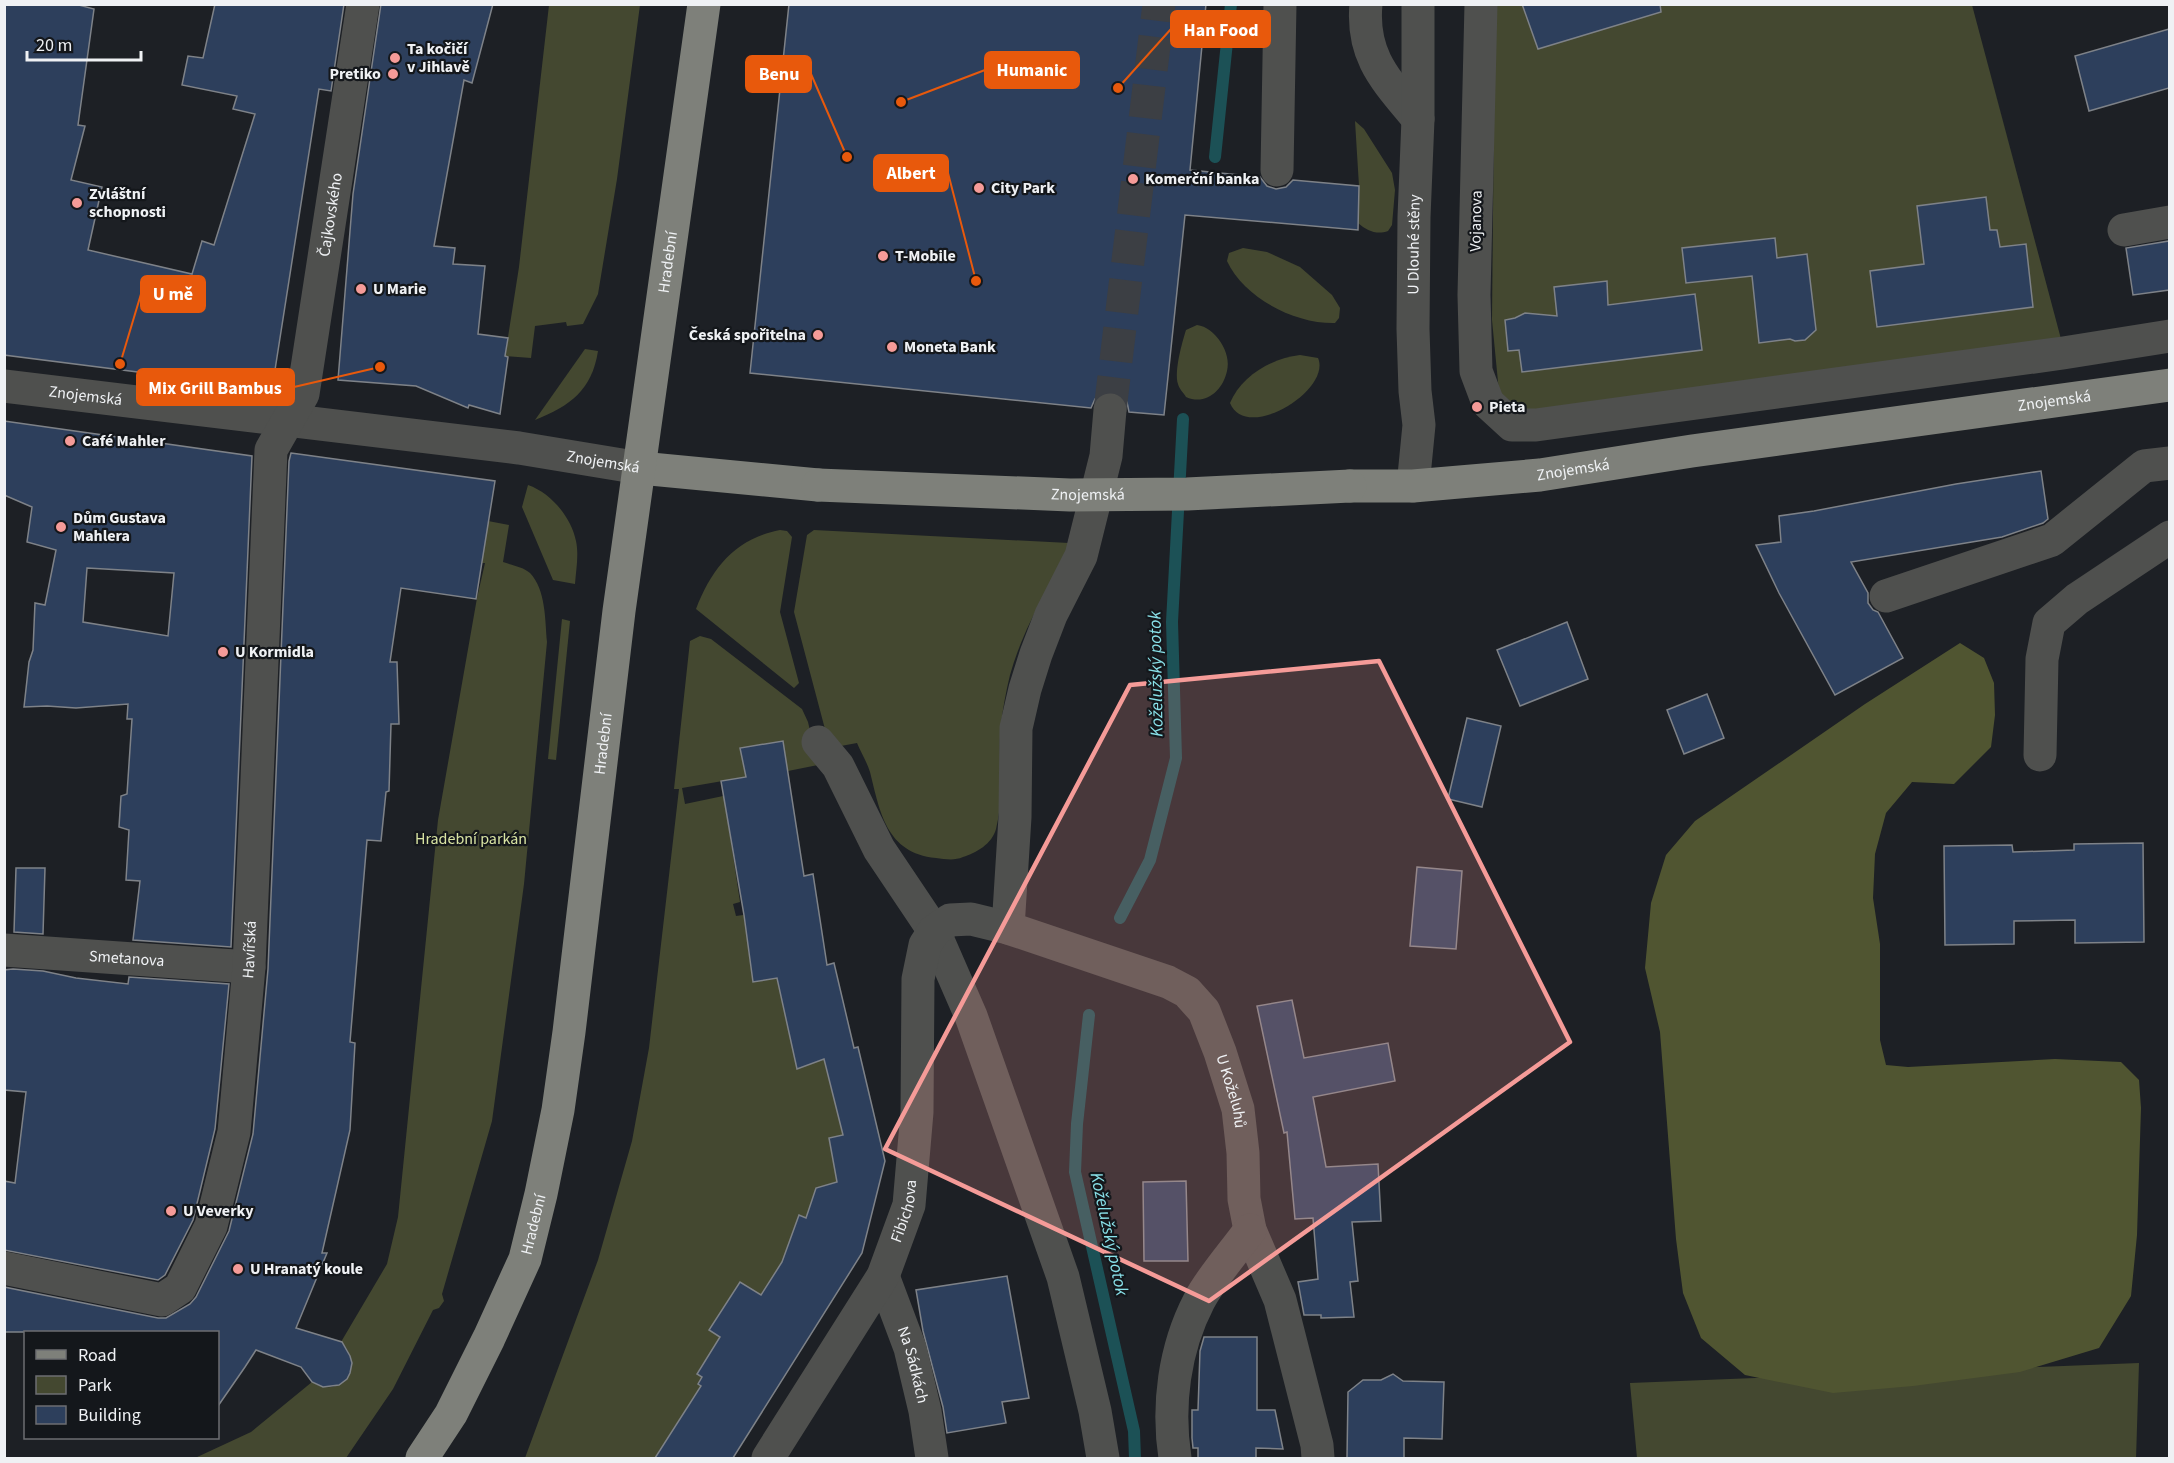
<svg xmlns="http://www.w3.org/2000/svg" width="2174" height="1463" font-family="'Source Sans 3',sans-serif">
	<rect width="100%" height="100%" fill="#1d2025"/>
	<g fill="#444830">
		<path d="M549,5H640L617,179L598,294L583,324L567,326L566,322L535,326L531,358L505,356L519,267Z"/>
		<path d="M1495,5H1972L2061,339L1523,412L1499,392L1492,320Z"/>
		<path d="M1355,121L1364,129L1392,173L1395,190L1392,225L1388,231C1377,235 1367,231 1358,223L1359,186Z"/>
		<path d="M1243,248L1267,252L1300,267L1332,295L1340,308L1339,318L1335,323C1295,324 1244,298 1227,261L1229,253Z"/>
		<path d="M1197,325C1215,327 1232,353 1227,371C1223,390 1206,406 1186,397C1184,393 1179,389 1178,384C1174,371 1182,343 1186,330Z"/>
		<path d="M585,349L598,351C592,390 570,406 535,420Z"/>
		<path d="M1300,355L1318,358C1332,390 1246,443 1230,403C1241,376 1272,358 1300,355Z"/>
		<path d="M528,485C551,493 571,517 576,541C579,555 576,570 575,584L553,580L522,507Z"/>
		<path d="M488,521L509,525L503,562C511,565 524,567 530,573C546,590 545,620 547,642L524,884L492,1121L442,1294L444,1301L439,1308L433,1310L393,1389L346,1458H195L251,1432L312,1382C342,1401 365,1364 341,1342L387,1264L398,1217L438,820L477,598L485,563H482Z"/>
		<path d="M780,530L787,531L792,537L780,612L799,683L794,688L696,609C712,568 735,539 780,530Z"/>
		<path d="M814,530L1069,543L1067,551C1046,592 1022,631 1010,675C1006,691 1003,708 1001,724C997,758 1005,795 996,829C992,844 976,853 963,857C954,861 945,859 936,858C886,853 880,812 870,772C867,762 861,753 857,743L830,748L794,612L807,535Z"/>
		<path d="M562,619L570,621L556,760L548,759Z"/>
		<path d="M700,636L711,639L802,709L808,722L818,765L788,771L740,749L746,777L682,788L685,804L747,791L726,809L740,902L733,904L736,916L770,911L748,947L753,982L774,978L781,972L786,1018L797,1069L824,1059L844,1135L829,1138L837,1182L816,1188L806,1218L799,1215L792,1234L799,1237L761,1295L709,1330L725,1341L710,1365L704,1362L697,1373L702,1377L705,1388L685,1418L681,1417L673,1429L678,1432L665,1452L660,1449L655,1458H525L598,1260L632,1141L649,1048L679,789H674L690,641Z"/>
		<path d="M2139,1363L2136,1458H1637L1630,1383Z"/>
	</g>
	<path fill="#505531" d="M1960,643L1984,658L1994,683L1995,715L1991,747L1954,784L1912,782L1886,813L1875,854L1873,898L1880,944V1040L1886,1065L1908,1067L2055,1059L2121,1062L2139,1080L2141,1108L2137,1235L2131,1296L2099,1348L2020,1372L1913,1386L1833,1393L1745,1375L1701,1338L1683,1293L1676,1239L1660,1032L1645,968L1651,903L1666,855L1695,821L1865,704Z"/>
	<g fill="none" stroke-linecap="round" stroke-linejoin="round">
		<g stroke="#1c5156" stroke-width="12">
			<path d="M1215,157L1231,4"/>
			<path d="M1120,918L1150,860L1176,758L1172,622L1183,419"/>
			<path d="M1089,1015L1077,1124L1075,1172L1134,1431L1135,1458"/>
		</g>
	</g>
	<g fill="#2d3f5c" stroke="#7e8288" stroke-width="1.5" fill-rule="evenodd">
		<path d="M4,4H75L94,9L78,125L85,126L71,180L102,187L88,250L192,274L202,241L214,245L255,114L233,109L237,96L182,85L188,56L203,58L215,4H344L331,91L319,89L272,389L4,355Z"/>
		<path d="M381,4H493L472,83L464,80L434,246L455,248L453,264L485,266L478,334L508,338L505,356L508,357L500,414L469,405L468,408L416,386L338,380L353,194Z"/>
		<path d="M789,4H1206L1190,170L1260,177L1267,186L1276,189L1286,187L1293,180L1359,186L1358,230L1185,215L1164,415L1129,412L1127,402L1121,395L1112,391L1102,393L1095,399L1091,408L750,373Z"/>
		<path d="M1522,4H1660L1661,12L1538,49Z"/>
		<path d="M2169,29V88L2089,111L2075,56Z"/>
		<path d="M1986,197L1990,230H1997L2000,247L2026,244L2033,307L1877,327L1870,271L1924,264L1917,206Z"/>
		<path d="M1775,238L1777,258L1807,254L1816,330L1805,340L1795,341L1790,339L1759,343L1752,276L1686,283L1682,248Z"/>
		<path d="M2169,241V290L2133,295L2126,248Z"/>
		<path d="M1607,281L1608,305L1695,294L1702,350L1522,372L1519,350L1508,351L1505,320L1515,318L1525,313L1557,316L1554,287Z"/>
		<path d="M4,421L252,456L231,947L133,940L140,881L126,880L129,830L119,827L121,796L127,794L132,719H127L128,704L76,708L47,706L24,707L29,662L33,650L35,603L45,605L56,550L27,542L32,507L4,495ZM87,568L174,573L168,636L83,622Z"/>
		<path d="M291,453L495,481L476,599L401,588L390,662H397L399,724H391L389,791L386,792L381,841L367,840L350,1042L355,1043L350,1130L322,1253H327L296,1328L342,1342L350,1356L352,1363L350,1373L347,1379L339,1385L323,1387L312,1382L301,1367L256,1350L245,1367L218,1406V1332H4V1287L158,1318H166L190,1304L196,1297L229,1231L253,1134L268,969L289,461Z"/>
		<path d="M2041,471L2048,519L2043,523L2002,537L1851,562L1868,593V603L1873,610L1878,612L1903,658L1835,695L1779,593L1756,545L1781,542L1779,516L1814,511L1956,484Z"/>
		<path d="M1567,622L1588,679L1520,706L1497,650Z"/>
		<path d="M1707,694L1724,738L1684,754L1667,710Z"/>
		<path d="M1467,718L1501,726L1482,807L1448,799Z"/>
		<path d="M783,741L804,876L813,874L827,965L834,963L854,1048L858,1047L885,1161L862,1253L733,1458H655L701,1386L698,1384L702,1377L697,1374L720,1337L709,1330L740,1282L761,1295L782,1262L799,1215L806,1218L816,1188L837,1182L829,1138L843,1135L824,1059L797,1069L777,978L753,982L744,915L721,781L746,777L740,748Z"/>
		<path d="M2143,843L2144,942L2075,943V920L2014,921V944L1945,945L1944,846L2012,845L2013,852L2074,850V844Z"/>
		<path d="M1417,867L1462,871L1456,949L1410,946Z"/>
		<path d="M16,868H45L43,934L14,932Z"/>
		<path d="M13,969L43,971L76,978L128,984L129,977L229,984L215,1129L193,1220L165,1275L158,1280L4,1250V1181L15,1183L26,1092L4,1090V970Z"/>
		<path d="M1292,1000L1304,1058L1388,1043L1395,1081L1313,1097L1326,1167L1378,1164L1381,1221L1352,1222L1358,1281L1350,1282L1354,1317L1321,1318V1315H1304L1298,1282L1318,1279L1313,1218L1295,1219L1287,1132L1284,1133L1257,1006Z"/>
		<path d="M1186,1181L1188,1261H1144L1143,1182Z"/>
		<path d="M1007,1276L1029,1398L1002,1402L1006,1423L947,1433L943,1407L923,1331L916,1290Z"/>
		<path d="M1204,1337H1257V1410H1275L1283,1449L1256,1448V1458H1198V1448H1193L1192,1438V1410H1198L1200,1351Z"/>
		<path d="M1393,1374L1403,1381L1444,1382L1442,1439L1404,1438V1458H1347L1348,1392L1363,1380H1381Z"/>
	</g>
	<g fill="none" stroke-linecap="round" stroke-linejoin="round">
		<path stroke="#3c3f44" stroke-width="33" stroke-dasharray="33 16" stroke-linecap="butt" d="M1110,410L1159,4"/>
		<g stroke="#4f504e" stroke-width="33">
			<path d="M1366,4C1361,57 1387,81 1418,119"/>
			<path d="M1481,4L1474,295L1476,371L1488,403L1512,425H1536L1638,411L2063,353L2170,336"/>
			<path d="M1277,170L1280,4"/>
			<path d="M2124,230L2170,222"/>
			<path id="s1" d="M4,386L519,448L640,468"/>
			<path id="s2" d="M1413,486L1419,425L1415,391L1413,329L1414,217L1418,119V4"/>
			<path d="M1886,596L2052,540L2144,466L2170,463"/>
			<path d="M818,742L838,766L879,849L934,931L971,1016L1063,1277L1095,1411L1103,1458"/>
			<path d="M2040,755L2042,659L2049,623L2077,599L2170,537"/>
			<path d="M1008,928L1015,817L1016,728L1025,689L1036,654L1051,615L1081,556L1106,456L1110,410"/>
			<path id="s3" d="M4,950L249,967"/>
			<path id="s4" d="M4,1268L162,1300L180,1288L211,1226L234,1132L249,967L271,450L303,394L363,4"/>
			<path id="s5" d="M883,1276L910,1348L925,1411L932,1458"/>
			<path id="s6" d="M768,1458L883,1276L909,1205L917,1112L918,979L925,945L934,931L950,920L971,919L1008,928L1168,982L1187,992L1204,1011L1220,1052L1238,1109L1243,1153L1244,1199L1250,1230L1280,1300L1317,1445L1318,1458"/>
			<path d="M1175,1458C1167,1406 1174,1349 1199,1301C1210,1279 1235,1251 1250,1230"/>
		</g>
		<g stroke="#7e807a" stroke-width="33">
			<path d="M640,468L818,485"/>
			<path id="s7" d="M1350,486H1413L1540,475L1692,451L2170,385"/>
			<path id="s8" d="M422,1458L451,1414L489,1338L525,1259L541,1194L558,1110L569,1032L619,611L704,4"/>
		</g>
		<path stroke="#7e807a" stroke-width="33" id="s9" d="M818,485L1070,495L1187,494L1350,486"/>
	</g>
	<path fill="#f59b98" fill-opacity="0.2" stroke="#f59b98" stroke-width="4.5" stroke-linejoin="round" d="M1379,661L1570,1042L1209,1301L885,1149L1130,685Z"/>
	<g fill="#f59b98" stroke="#14171b" stroke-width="2">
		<circle cx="395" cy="58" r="6"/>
		<circle cx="393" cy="74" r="6"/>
		<circle cx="1133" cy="179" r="6"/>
		<circle cx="979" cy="188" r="6"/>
		<circle cx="77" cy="203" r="6"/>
		<circle cx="883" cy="256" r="6"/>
		<circle cx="361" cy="289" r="6"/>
		<circle cx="818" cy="335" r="6"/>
		<circle cx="892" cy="347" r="6"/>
		<circle cx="1477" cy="407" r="6"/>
		<circle cx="70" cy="441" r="6"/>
		<circle cx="61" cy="527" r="6"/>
		<circle cx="223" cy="652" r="6"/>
		<circle cx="171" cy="1211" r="6"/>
		<circle cx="238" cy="1269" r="6"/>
	</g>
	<g text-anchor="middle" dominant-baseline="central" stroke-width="4.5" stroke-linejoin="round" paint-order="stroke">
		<g font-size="16" font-weight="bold" fill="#eff1f4" stroke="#14171b" text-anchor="start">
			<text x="407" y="49">Ta kočičí<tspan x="407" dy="18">v Jihlavě</tspan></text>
			<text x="381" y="74" text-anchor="end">Pretiko</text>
			<text x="1145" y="179">Komerční banka</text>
			<text x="991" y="188">City Park</text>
			<text x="89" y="194">Zvláštní<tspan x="89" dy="18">schopnosti</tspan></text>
			<text x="895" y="256">T-Mobile</text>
			<text x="373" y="289">U Marie</text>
			<text x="806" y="335" text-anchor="end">Česká spořitelna</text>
			<text x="904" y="347">Moneta Bank</text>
			<text x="1489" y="407">Pieta</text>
			<text x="82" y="441">Café Mahler</text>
			<text x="73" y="518">Dům Gustava<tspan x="73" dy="18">Mahlera</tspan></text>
			<text x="235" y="652">U Kormidla</text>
			<text x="183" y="1211">U Veverky</text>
			<text x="250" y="1269">U Hranatý koule</text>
		</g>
		<g font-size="16" fill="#eff1f4" stroke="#14171b">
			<text stroke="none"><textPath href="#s4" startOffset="1278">Čajkovského</textPath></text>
			<text transform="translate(1476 221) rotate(-89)">Vojanova</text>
			<text stroke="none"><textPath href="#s2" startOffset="242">U Dlouhé stěny</textPath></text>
			<text stroke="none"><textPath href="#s8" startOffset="1232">Hradební</textPath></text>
			<text stroke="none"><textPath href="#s1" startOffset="82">Znojemská</textPath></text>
			<text stroke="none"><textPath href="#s7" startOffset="710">Znojemská</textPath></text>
			<text stroke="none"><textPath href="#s1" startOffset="604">Znojemská</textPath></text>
			<text stroke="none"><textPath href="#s7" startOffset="224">Znojemská</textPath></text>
			<text stroke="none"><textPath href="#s9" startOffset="270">Znojemská</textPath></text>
			<text stroke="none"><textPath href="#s8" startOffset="746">Hradební</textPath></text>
			<text stroke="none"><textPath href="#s4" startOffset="532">Havířská</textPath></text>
			<text stroke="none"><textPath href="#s3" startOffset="123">Smetanova</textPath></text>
			<text stroke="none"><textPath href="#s6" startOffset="948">U Koželuhů</textPath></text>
			<text stroke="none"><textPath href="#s6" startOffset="284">Fibichova</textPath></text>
			<text stroke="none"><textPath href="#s8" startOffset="260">Hradební</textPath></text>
			<text stroke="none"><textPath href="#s5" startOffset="94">Na Sádkách</textPath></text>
		</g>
		<g font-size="16" fill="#d9e4a3" stroke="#14171b">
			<text x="471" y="839">Hradební parkán</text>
		</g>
		<g font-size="18" font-style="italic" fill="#89e1e9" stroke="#14171b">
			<text transform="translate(1156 674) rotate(-91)">Koželužský potok</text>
			<text transform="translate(1109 1234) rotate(78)">Koželužský potok</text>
		</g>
	</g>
	<path fill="none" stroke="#e8590c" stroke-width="2" d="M1118 88L1171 29M901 102L985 70M847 157L811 74M976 281L948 173M120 364L141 294M380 367L294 387"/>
	<g fill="#e8590c" stroke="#14171b" stroke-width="2">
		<circle cx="1118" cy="88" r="6"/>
		<circle cx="901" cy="102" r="6"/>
		<circle cx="847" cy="157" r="6"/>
		<circle cx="976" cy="281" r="6"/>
		<circle cx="120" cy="364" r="6"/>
		<circle cx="380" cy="367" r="6"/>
	</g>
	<g fill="#e8590c" stroke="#e8590c" stroke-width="2">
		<rect x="1171" y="11" width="99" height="36" rx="6"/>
		<rect x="985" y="52" width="94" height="36" rx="6"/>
		<rect x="746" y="56" width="65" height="36" rx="6"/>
		<rect x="874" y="155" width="74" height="36" rx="6"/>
		<rect x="141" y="276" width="64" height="36" rx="6"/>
		<rect x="137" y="369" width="157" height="36" rx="6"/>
	</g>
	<g font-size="18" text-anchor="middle" font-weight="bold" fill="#fff">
		<text x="1221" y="36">Han Food</text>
		<text x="1032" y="76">Humanic</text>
		<text x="779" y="80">Benu</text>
		<text x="911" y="179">Albert</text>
		<text x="173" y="300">U mě</text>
		<text x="215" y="394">Mix Grill Bambus</text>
	</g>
	<rect width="2174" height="1463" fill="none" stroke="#eff1f4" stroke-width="12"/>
	<rect x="24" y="1331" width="195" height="108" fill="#14171b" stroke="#6c6e72" stroke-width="1.5"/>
	<rect x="36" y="1350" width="30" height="9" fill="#7e807a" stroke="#6c6e72" stroke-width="1.5"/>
	<text x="78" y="1361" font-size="18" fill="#eff1f4">Road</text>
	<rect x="36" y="1376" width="30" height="18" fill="#444830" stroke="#6c6e72" stroke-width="1.5"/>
	<text x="78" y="1391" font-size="18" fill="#eff1f4">Park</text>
	<rect x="36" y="1406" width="30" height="18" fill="#2d3f5c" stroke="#6c6e72" stroke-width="1.5"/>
	<text x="78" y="1421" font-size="18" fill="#eff1f4">Building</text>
	<path d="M27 51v9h114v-9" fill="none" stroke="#eff1f4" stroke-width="3"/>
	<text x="36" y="51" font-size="18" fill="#eff1f4" stroke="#14171b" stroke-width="4.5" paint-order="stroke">20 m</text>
</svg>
